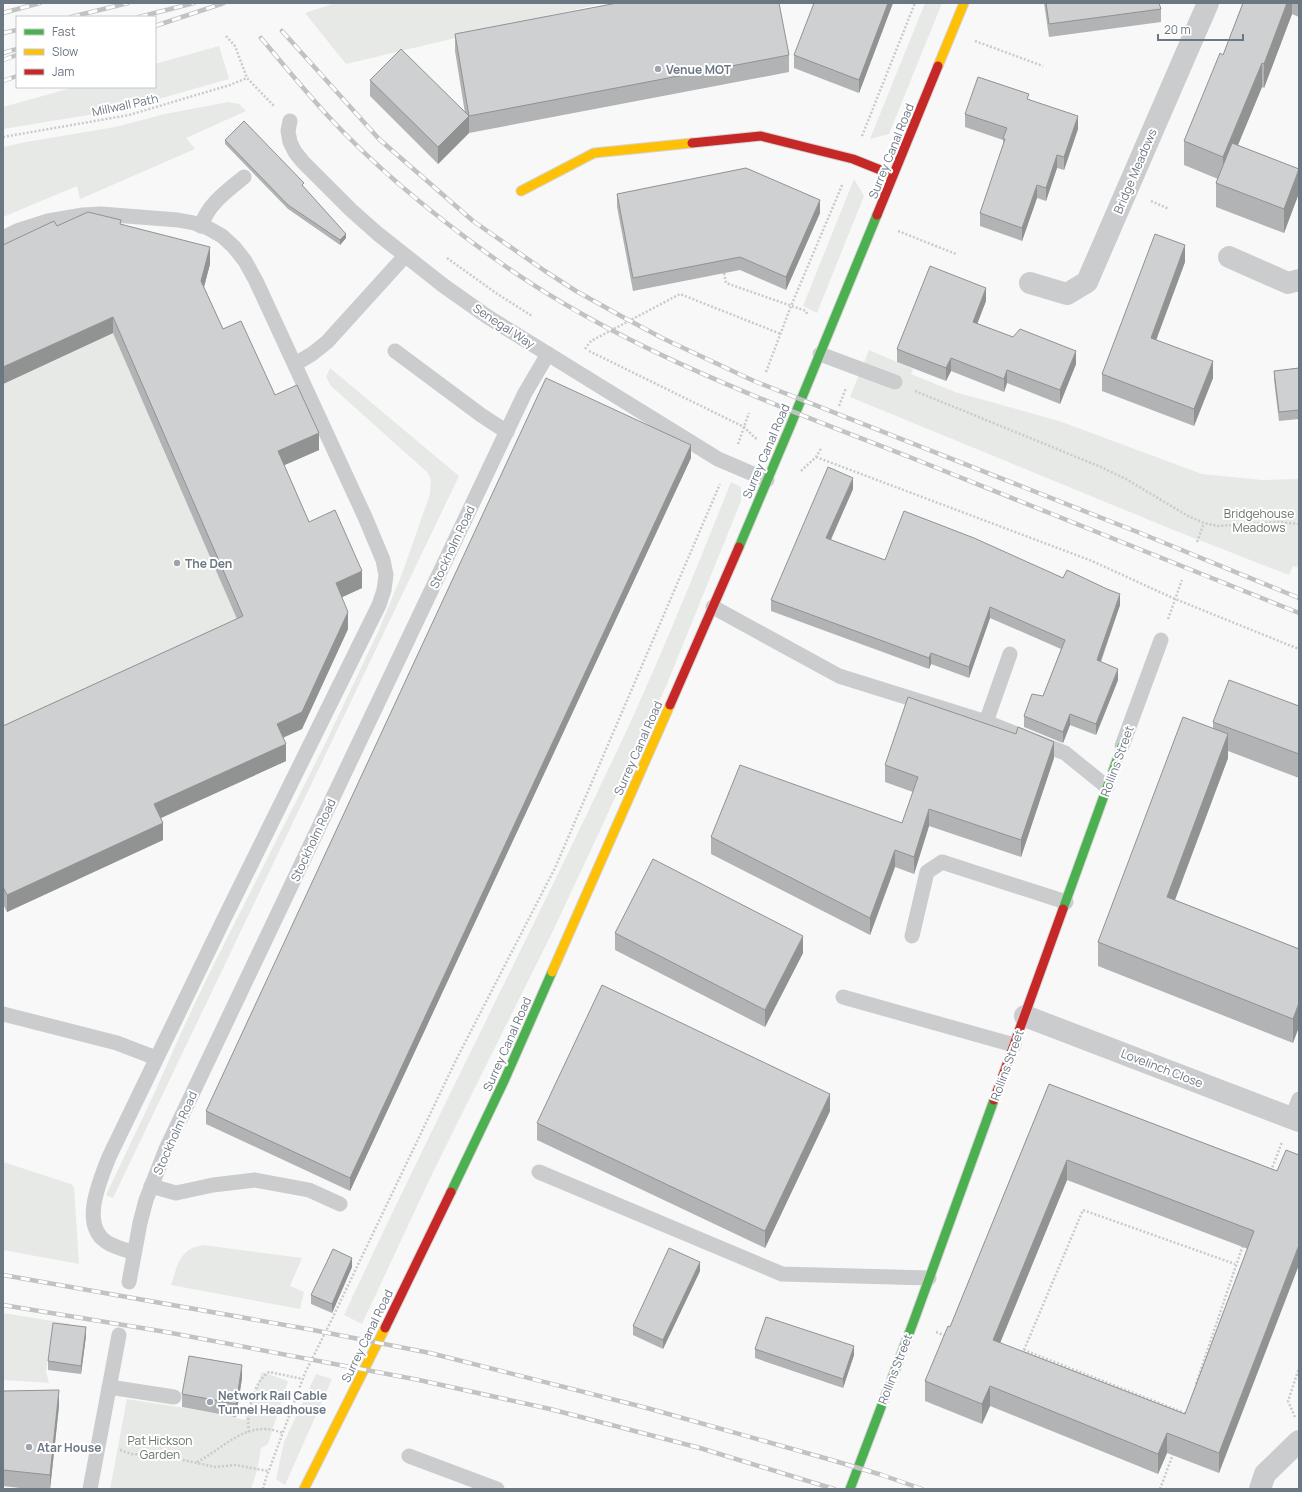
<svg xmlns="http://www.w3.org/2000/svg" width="1302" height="1492" font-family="Manrope,sans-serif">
	<rect width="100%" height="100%" fill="#f8f8f8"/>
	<g fill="#e7e9e6">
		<path d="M335,3H603L346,64L305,13Z"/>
		<path d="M925,3H942L889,134L870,139Z"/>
		<path d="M219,46L229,79L148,102L107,112L3,129V107L75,87H155V64Z"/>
		<path d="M228,102L239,104L246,111L186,138L195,149L80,199L77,186L3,217V147L26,142L115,127L165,114Z"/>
		<path d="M854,179L864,196L817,313L803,306Z"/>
		<path d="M151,248L210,264L205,284L197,287L309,538L335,527L362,588L336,600L302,729L277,741L286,761L155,821L163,840L7,912L3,904V262Z"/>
		<path d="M869,350L913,369L911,374L955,392L1059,421L1202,474L1262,480L1299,479V568L1293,566L1289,575L1176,531L850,397Z"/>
		<path d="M330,368L459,476L113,1198L106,1195L154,1094L181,1033L207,978L326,742L378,632L402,574L430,494L431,480L428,473L331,386L326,377Z"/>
		<path d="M731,482L741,487V501L667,684L603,824L552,933L434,1170L362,1324L344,1315C437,1115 538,920 631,721C667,642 699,562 731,482Z"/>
		<path d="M3,1162L71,1184L74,1187L79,1264L3,1250Z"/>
		<path d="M203,1245L302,1258L290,1286L304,1292L300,1309L171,1285C178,1265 179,1249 203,1245Z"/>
		<path d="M3,1313L71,1324L67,1332L52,1330L46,1372L49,1383L3,1380Z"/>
		<path d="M262,1372L288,1381L268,1444L261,1448L257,1471L251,1489H110L127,1399L236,1416V1418L245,1420Z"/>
		<path d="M316,1374L332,1379L285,1485L276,1479L284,1442Z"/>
	</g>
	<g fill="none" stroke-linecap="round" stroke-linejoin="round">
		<g stroke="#d4d5d5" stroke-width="11">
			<g id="fast">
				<path d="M739,547L789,429L877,215"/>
				<path d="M1063,909L1122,746"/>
				<path d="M451,1192L504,1081L552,972"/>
				<path d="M850,1489L913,1323L994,1100"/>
			</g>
		</g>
		<g stroke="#d4d5d5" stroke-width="11">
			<g id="slow">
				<path d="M938,66L964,3"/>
				<path d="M521,191L594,153L692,143"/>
				<path d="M552,972L670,705"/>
				<path d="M304,1489L385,1328"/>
			</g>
		</g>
		<g stroke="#d4d5d5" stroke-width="11">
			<g id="jam">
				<path d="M692,143L761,136L853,159L893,175"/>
				<path d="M877,215L938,66"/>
				<path d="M670,705L739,547"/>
				<path d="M994,1100L1063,909"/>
				<path d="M385,1328L451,1192"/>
			</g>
		</g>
		<g stroke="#c9cacb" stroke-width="2.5" stroke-dasharray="2 2" stroke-linecap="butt">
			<path d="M226,36L235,46L247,78L274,106"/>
			<path d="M975,41L1043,66"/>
			<path d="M862,136L915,3"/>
			<path d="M3,137L129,115L230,85L247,78"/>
			<path d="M1151,201L1169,209"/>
			<path d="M898,231L956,254"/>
			<path d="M447,258L496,293L532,316"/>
			<path d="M724,273L726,283L806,311L807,314"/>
			<path d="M585,349L591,341L680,294L781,334"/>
			<path d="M589,351L744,427L755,438H758"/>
			<path d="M766,372L791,306L843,183"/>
			<path d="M915,391L1101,467L1126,479L1188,516L1204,523L1218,526L1279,522L1299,524"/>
			<path d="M839,406L846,388"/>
			<path d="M738,444L749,413"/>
			<path d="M816,457L1092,561L1175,599L1299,649"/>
			<path d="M801,471L816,457L822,447"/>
			<path d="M1197,542L1204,523"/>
			<path d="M1168,619L1182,580"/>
			<path d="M1271,1171L1282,1142"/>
			<path d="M936,1332L946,1336"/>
			<path d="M1024,1350L1083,1210L1235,1264"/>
			<path d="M1020,1352L1024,1350L1187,1414"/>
			<path d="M1196,1384L1243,1245"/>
			<path d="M1295,1417L1288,1401L1299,1368"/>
			<path d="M249,1432C246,1415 253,1382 269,1372L303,1379"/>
			<path d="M120,1450L131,1454L165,1456L215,1467L235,1465L268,1471"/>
			<path d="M197,1462C219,1451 238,1429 264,1429C271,1429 277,1431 283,1433"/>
			<path d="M263,1489L266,1478L305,1373L332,1319L456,1060L555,868L720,484"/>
			<path d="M1160,1489L1173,1454"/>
		</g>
		<g stroke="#cbccce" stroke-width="15">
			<path d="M290,121L288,131L290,142L295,152L303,162L351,210L378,234L444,286L488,317L718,459L767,480"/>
			<path d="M201,226C208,204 227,191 244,177"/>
			<path d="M3,238L17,231L48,221L83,215L101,214L178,220L194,223L208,228L222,236L234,247L245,261L256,281L365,517L383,560L386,575L384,590L379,605L223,921L109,1157C100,1181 78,1228 110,1244C118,1248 126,1250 134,1253"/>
			<path d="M395,351L481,415L507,432"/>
			<path d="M820,354L895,382"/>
			<path d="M295,364L312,354L327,342L405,256"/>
			<path d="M713,607L839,676L986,722L1010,654"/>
			<path d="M986,722L1065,753L1107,787"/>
			<path d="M1122,746L1161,640"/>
			<path d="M912,936L927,872L942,862L1066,902"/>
			<path d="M843,997L1014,1045"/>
			<path d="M3,1014L117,1043L156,1058"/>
			<path d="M1292,1117L1299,1099"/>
			<path d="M539,1172L782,1274L929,1278"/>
			<path d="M151,1186L176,1193L213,1185L255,1180L309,1190L340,1204"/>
			<path d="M129,1282L140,1223L146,1200L166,1149L525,393L548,354"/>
			<path d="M109,1387L174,1397"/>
			<path d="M409,1456L497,1489"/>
			<path d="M90,1489L119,1335"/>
		</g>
		<g stroke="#cbccce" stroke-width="22">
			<path d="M1229,257L1288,283L1299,280"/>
			<path d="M1030,283L1067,294L1087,282L1208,3"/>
			<path d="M1025,1016L1299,1121"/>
			<path d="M1260,1489L1265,1474L1299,1441"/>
		</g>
		<use href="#fast" stroke="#4caf50" stroke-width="9"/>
		<use href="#slow" stroke="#ffc107" stroke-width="9"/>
		<use href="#jam" stroke="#c62828" stroke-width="9"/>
		<g stroke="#c1c2c3" stroke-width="4.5">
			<g id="rail">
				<path d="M3,13L40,3"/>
				<path d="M71,17L128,3"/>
				<path d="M139,17L194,3"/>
				<path d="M155,26L224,3"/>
				<path d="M282,31L379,139L473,221L545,271L576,291L621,316L662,338L754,381L1145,535L1299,598"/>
				<path d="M3,33L17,30"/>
				<path d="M261,38C283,64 305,91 328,116C378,170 437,218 498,261C621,349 771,403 912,458C1041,509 1170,562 1299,613"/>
				<path d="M3,53L17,49"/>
				<path d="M3,60L17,55"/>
				<path d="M3,81L17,76"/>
				<path d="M3,1275L313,1330L430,1353L647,1408L835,1461L882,1475L922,1489"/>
				<path d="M3,1305L166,1332L419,1380L550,1409L700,1448L834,1489"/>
			</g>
		</g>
		<use href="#rail" stroke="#fff" stroke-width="3" stroke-dasharray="9" stroke-linecap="butt"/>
	</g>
	<g fill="#b2b3b4" fill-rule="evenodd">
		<path d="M893,3L859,93L794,68V55Z"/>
		<path d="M1044,3H1159L1161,9V22L1049,37Z"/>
		<path d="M1243,3H1299V17L1292,14L1264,88L1262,87L1238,145L1299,193L1284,233L1216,207V183L1218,179L1184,165V141L1223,55Z"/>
		<path d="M455,34L789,55V72L469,133L438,164L370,96V80L465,113L455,51Z"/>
		<path d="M1029,99L1078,129L1064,170L1057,168L1046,201L1037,198L1022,241L980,226V213L1003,145V140L965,127V114Z"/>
		<path d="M225,140L346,238L340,245L288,209L225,144Z"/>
		<path d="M617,194L820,213L786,290L740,270L633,291L617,207Z"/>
		<path d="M121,224L210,264L204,287L223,329L319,450L284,465L309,522L362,588L342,597L348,629L302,729L283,738L286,761L161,818L163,840L7,912L3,904V726L237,619L113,333L3,384V245L57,226Z"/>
		<path d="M1185,262L1156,340L1213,378L1194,426L1102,391V374Z"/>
		<path d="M986,301L977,323L1076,364L1060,404L1007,383L1004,392L951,371L946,381L897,362V349Z"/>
		<path d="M1299,368V419L1279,421L1274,380V371Z"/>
		<path d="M691,458L350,1191L206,1124V1111Z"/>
		<path d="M853,489L831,540L885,560L1120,605L1101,662L1118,680L1096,735L1070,725L1063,743L1024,727V716L1043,696L1061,649L990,618L969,678L931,664L929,669L771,611V600Z"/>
		<path d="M1299,706V778L1228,751V758L1175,900L1299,949L1293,1043L1098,966V942L1213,728V722Z"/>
		<path d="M1054,758L1021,857L929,826L914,874L895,867L870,935L711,854V837L902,823L913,792L885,782V765Z"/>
		<path d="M615,933L803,953L765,1027L615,950Z"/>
		<path d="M1049,1084L1277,1171L1219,1473L1167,1453L1158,1474L990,1406L982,1424L925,1401V1381L950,1327ZM1067,1180L1248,1249L1185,1414L1000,1343Z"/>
		<path d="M830,1111L765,1248L537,1140V1123Z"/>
		<path d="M352,1267L332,1313L311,1304V1295Z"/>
		<path d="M700,1271L663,1349L633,1335V1326Z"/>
		<path d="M86,1336L81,1374L48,1370V1361Z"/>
		<path d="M755,1349L854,1355L843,1388L755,1358Z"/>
		<path d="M242,1378L236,1417L182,1407V1394Z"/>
		<path d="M3,1391L59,1406L50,1489H28L3,1486Z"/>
	</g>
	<g fill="#919292">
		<path d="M888,3H893L859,93V80Z"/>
		<path d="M1287,3H1292V14L1264,88V64Z"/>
		<path d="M1262,63V87L1223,181V157Z"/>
		<path d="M469,116V133L438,164V147Z"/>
		<path d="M1078,116V129L1064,170V157Z"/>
		<path d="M1057,155V168L1046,201V188Z"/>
		<path d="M1299,169V193L1284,233V209Z"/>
		<path d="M1037,185V198L1022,241V228Z"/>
		<path d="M820,200V213L786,290V277Z"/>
		<path d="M346,234V238L340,245V240Z"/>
		<path d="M1185,245V262L1151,354V338Z"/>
		<path d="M210,247V264L201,298V281Z"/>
		<path d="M986,288V301L973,335V322Z"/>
		<path d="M113,317V333L3,384V367Z"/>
		<path d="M1076,351V364L1060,404V390Z"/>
		<path d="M951,358V371L946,381V368Z"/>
		<path d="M1213,361V378L1194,426V409Z"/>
		<path d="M1007,370V383L1004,392V379Z"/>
		<path d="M319,433V450L278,468V451Z"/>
		<path d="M691,445V458L350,1191V1178Z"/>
		<path d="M853,478V489L826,550V538Z"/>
		<path d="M362,571V588L336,600V583Z"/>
		<path d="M1120,594V605L1097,671V660Z"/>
		<path d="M990,607V618L969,678V667Z"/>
		<path d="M348,612V629L302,729L277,740V724Z"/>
		<path d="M931,653V664L929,669V658Z"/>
		<path d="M1118,669V680L1096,735V724Z"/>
		<path d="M1070,714V725L1063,743V732Z"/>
		<path d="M1228,734V758L1167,921V897Z"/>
		<path d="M1054,742V758L1021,857V840Z"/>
		<path d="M286,744V761L154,821V804Z"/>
		<path d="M929,809V826L914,874V857Z"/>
		<path d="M163,823V840L7,912V895Z"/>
		<path d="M895,850V867L870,935V918Z"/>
		<path d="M803,936V953L765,1027V1010Z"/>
		<path d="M1299,1003V1027L1293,1043V1019Z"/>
		<path d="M830,1094V1111L765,1248V1231Z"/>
		<path d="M1067,1160V1180L993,1360V1340Z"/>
		<path d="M1299,1245V1265L1219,1473V1453Z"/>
		<path d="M352,1258V1267L332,1313V1304Z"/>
		<path d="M700,1262V1271L663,1349V1340Z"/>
		<path d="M86,1327V1336L81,1374V1366Z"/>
		<path d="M854,1346V1355L843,1388V1379Z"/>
		<path d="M242,1365V1378L236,1417V1404Z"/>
		<path d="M990,1386V1406L982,1424V1404Z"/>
		<path d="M59,1390V1406L50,1489V1475Z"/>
		<path d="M1167,1433V1453L1158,1474V1454Z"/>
	</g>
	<g fill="#cfd0d1" stroke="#919292" fill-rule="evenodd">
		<path d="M617,3H779L789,55L469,116L455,34Z"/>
		<path d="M814,3H888L859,80L794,55Z"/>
		<path d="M1046,3H1159L1161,9L1049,24Z"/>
		<path d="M1243,3H1287L1264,64L1262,63L1223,157L1184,141L1220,53L1223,55Z"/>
		<path d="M401,49L469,116L438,147L370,80Z"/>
		<path d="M978,77L1029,94L1027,99L1078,116L1064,157L1057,155L1046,188L1037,185L1022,228L980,213L1005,139L1003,138L1007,128L965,114Z"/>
		<path d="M244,121L304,183L302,185L346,234L340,240L288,205L225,140Z"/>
		<path d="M1232,143L1299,169L1284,209L1216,183Z"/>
		<path d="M746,168L820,200L786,277L740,257L633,278L617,194Z"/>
		<path d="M88,212L121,220L120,224L210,247L201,281L223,329L241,321L275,395L297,385L319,433L278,451L309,522L335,510L362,571L336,583L348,612L302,712L277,724L286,744L154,804L163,823L7,895L3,887V726L243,616L113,317L3,367V245L54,221L57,226Z"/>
		<path d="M1155,234L1185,245L1151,338L1213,361L1194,409L1102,374Z"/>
		<path d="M930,266L986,288L973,322L1013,337L1020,329L1076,351L1060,390L1007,370L1004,379L951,358L946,368L897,349Z"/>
		<path d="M1299,368V410L1279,412L1274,371Z"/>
		<path d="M546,378L691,445L350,1178L206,1111Z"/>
		<path d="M828,467L853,478L826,538L885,560L904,511L974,538L1063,578L1067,570L1107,589L1120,594L1097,660L1118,669L1096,724L1070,714L1063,732L1024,716L1032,694L1043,696L1065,640L990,607L969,667L931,653L929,658L771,600Z"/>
		<path d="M1229,680L1299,706V754L1213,722Z"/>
		<path d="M908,697L1016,734L1018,727L1054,742L1021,840L929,809L914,857L895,850L870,918L711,837L740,765L902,823L918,777L885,765Z"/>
		<path d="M1183,717L1228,734L1167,897L1299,949V1003L1293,1019L1098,942Z"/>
		<path d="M653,859L803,936L765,1010L615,933Z"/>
		<path d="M602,985L830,1094L765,1231L537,1123Z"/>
		<path d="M1049,1084L1277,1171L1286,1150L1299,1155V1245L1219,1453L1167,1433L1158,1454L990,1386L982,1404L925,1381L948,1326L950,1327ZM1067,1160L1254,1231L1185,1414L993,1340Z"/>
		<path d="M669,1248L700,1262L663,1340L633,1326Z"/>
		<path d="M333,1249L352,1258L332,1304L311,1295Z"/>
		<path d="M766,1317L854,1346L843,1379L755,1349Z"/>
		<path d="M53,1323L86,1327L81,1366L48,1361Z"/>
		<path d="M189,1356L242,1365L236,1404L182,1394Z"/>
		<path d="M59,1390L50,1475L3,1470V1391Z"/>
	</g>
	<g fill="#9da4ad" stroke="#fff" stroke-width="1.5">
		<circle cx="658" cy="69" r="4"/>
		<circle cx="177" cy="563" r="4"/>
		<circle cx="210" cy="1402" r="4"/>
		<circle cx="29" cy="1447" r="4"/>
	</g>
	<g text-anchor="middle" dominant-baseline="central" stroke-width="4" stroke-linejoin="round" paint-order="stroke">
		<g font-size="12" font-weight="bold" fill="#6c7784" stroke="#fff" text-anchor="start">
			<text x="666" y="69">Venue MOT</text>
			<text x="185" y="563">The Den</text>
			<text x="218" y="1395">Network Rail Cable<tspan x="218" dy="14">Tunnel Headhouse</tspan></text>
			<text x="37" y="1447">Atar House</text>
		</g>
		<g font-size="12" fill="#6c7784" stroke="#fff">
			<text transform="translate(125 105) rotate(-12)">Millwall Path</text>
			<text transform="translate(891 151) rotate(-68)">Surrey Canal Road</text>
			<text transform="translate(1135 171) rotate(-67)">Bridge Meadows</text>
			<text transform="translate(504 326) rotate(33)">Senegal Way</text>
			<text transform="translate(766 451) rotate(-67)">Surrey Canal Road</text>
			<text transform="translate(452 547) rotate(-65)">Stockholm Road</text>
			<text transform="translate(638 748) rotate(-66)">Surrey Canal Road</text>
			<text transform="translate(1117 761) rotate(-70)">Rollins Street</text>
			<text transform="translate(313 840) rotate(-65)">Stockholm Road</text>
			<text transform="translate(507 1044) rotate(-66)">Surrey Canal Road</text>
			<text transform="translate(1007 1065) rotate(-70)">Rollins Street</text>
			<text transform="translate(1162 1068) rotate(21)">Lovelinch Close</text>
			<text transform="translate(175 1133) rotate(-66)">Stockholm Road</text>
			<text transform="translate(367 1336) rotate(-64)">Surrey Canal Road</text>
			<text transform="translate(895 1369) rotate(-69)">Rollins Street</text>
		</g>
		<g font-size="12" fill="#676" stroke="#fff">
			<text x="1259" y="513">Bridgehouse<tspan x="1259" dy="14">Meadows</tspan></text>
			<text x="160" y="1440">Pat Hickson<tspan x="160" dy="14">Garden</tspan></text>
		</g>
	</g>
	<rect width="1302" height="1492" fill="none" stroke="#6c7784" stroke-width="8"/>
	<rect x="16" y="16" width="140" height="72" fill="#ffffff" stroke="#c4c9ce"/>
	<rect x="24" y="29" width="20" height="6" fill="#4caf50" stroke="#c4c9ce"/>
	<text x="52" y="36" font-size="12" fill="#6c7784">Fast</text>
	<rect x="24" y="49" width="20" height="6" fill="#ffc107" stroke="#c4c9ce"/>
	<text x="52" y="56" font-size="12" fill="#6c7784">Slow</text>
	<rect x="24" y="69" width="20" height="6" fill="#c62828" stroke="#c4c9ce"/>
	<text x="52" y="76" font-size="12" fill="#6c7784">Jam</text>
	<path d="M1158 34v6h85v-6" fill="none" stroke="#6c7784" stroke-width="2"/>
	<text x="1164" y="34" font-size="12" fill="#6c7784" stroke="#ffffff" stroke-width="3" paint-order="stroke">20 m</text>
</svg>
